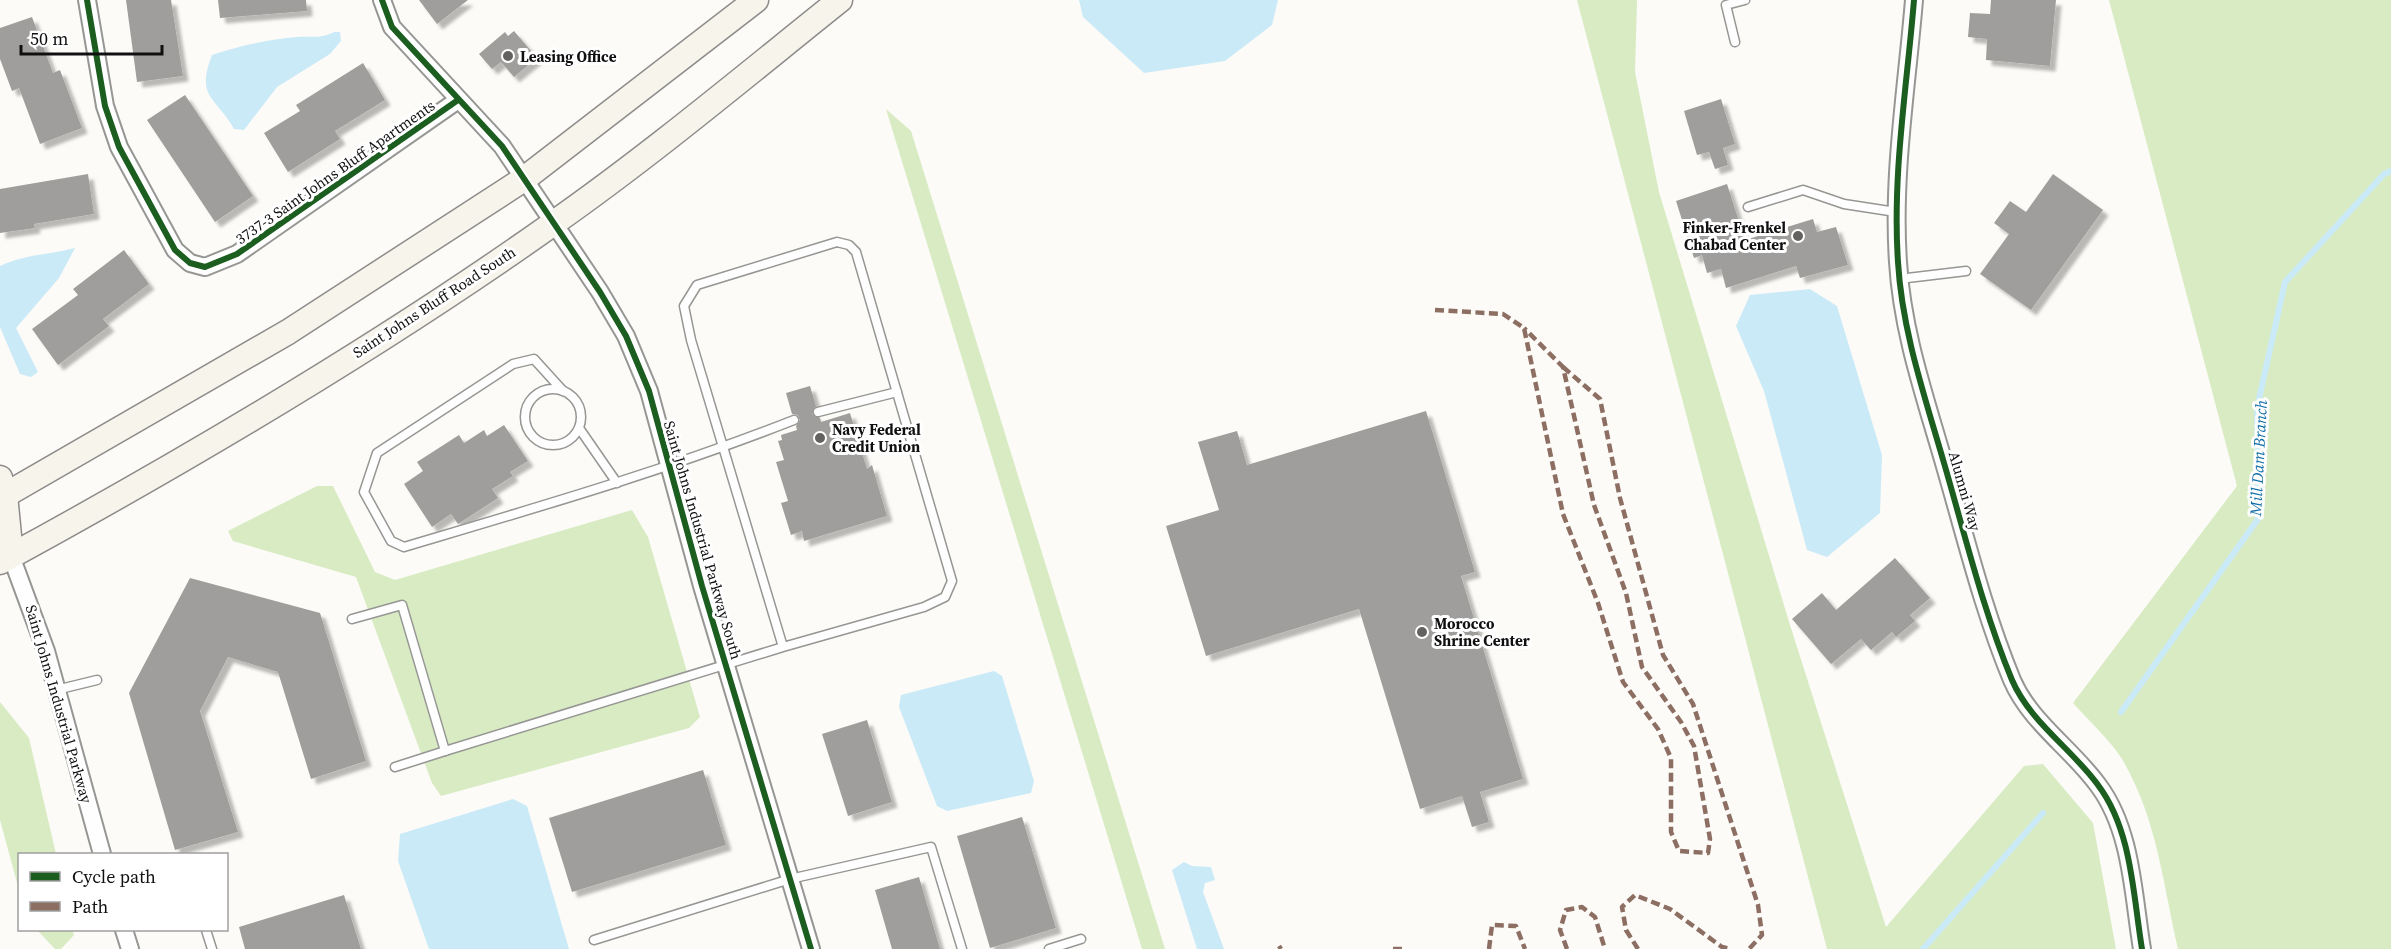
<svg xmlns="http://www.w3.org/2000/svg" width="2391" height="949" font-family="'Source Serif 4',serif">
	<defs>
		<filter id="shadow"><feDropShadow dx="5.5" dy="5.5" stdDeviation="1.5" flood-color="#0004"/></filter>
	</defs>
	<rect width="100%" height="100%" fill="#fcfbf7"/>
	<g fill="#d8ebc3">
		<path d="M1577,0H1637L1635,72L1659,192L1790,625L1886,927L2024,766L2043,764L2093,823L2116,949H1827Z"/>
		<path d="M2109,0H2391V949H2178C2163,884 2157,818 2122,759C2109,739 2089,721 2073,703L2237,486Z"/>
		<path d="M886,109L911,131L1165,949H1142Z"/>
		<path d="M317,486H333L375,572L395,580L632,510L648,537L700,717L689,728L441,796L432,783L356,577L233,541L228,531Z"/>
		<path d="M0,702L29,738L56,854H20L19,890L0,820Z"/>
		<path d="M37,930H72L74,935L61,949H55Z"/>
	</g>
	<g fill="#cbeaf8">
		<path d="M1079,0H1278L1272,25L1225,61L1144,73L1083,17Z"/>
		<path d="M334,32H340L341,41L330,54L277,87L244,130L234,129C217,97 195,99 212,55C239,46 269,39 297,37C311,36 321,39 334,32Z"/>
		<path d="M75,248L59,278L16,328L38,372L31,377L20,374L0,327V266C25,254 49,255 75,248Z"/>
		<path d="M1810,289L1837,306L1882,455L1880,513L1827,557L1807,550L1764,391L1736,326L1750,295Z"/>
		<path d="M994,671L1002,676L1034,781L1031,793L947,811L937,806L899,707L901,695Z"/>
		<path d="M513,799L527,806L569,949H429L398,861L400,834Z"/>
		<path d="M1184,862L1192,866L1211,867L1215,880L1205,883L1203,892L1224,949H1197L1172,870Z"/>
	</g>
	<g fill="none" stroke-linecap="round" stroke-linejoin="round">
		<g stroke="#cbeaf8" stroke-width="6">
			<path d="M2121,712L2258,519L2257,408L2285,282L2384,174L2391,171"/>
			<path d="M1923,949L2043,813"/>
		</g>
	</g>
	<g fill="#a09e9c" filter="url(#shadow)">
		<path d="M126,0H171L183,76L137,82Z"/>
		<path d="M218,0H306L307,11L220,18Z"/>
		<path d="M419,0H468L437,24Z"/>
		<path d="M1991,0H2056L2050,66L1986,60L1987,39L1968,37L1970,13L1990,14Z"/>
		<path d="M32,17L53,73L60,70L82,128L40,144L19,88L12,91L0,59V28Z"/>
		<path d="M514,31L537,58L514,77L501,62L492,69L479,54L505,32L508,36Z"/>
		<path d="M363,63L385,100L335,131L340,139L288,172L264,133L300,111L296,105Z"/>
		<path d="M185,95L253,196L215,222L147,120Z"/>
		<path d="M1721,99L1735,144L1723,148L1728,165L1715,169L1709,152L1697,155L1684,111Z"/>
		<path d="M88,174L94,214L34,224L35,228L0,233V189Z"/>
		<path d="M2053,174L2103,210L2031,310L1980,274L2009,234L1994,223L2010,201L2026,212Z"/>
		<path d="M1727,184L1745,240L1813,219L1817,232L1836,227L1848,265L1800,278L1796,266L1726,288L1721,269L1707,273L1702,255L1694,258L1676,201Z"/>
		<path d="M124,250L149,284L103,319L109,326L58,365L32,329L78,295L73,289Z"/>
		<path d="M810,386L816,406L812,414L820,418L821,422L850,413L867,469L872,465L887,516L804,541L802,531L791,535L781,503L788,501L776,462L784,460L778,441L782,440L781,435L797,430L796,426L800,420L798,415L792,414L786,393Z"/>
		<path d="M1426,411L1475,572L1461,576L1523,779L1480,792L1489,822L1472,827L1462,796L1420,809L1359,609L1206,656L1166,526L1219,510L1198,442L1237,431L1247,465Z"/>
		<path d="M504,425L528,461L510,472L513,476L492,489L498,498L458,524L451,514L432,527L404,484L423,471L417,462L459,435L464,443L484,430L487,436Z"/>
		<path d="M1895,558L1930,598L1910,615L1915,621L1896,637L1892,632L1871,650L1861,639L1831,664L1792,619L1822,593L1836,610Z"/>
		<path d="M190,578L320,613L366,761L311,779L278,672L228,657L200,711L238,832L175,850L129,693Z"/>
		<path d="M867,720L892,802L848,816L822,734Z"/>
		<path d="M703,770L726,845L572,892L549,818Z"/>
		<path d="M1022,817L1056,928L990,948L957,836Z"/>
		<path d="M919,877L940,949H892L875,890Z"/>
		<path d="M344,895L361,949H245L239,927Z"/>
	</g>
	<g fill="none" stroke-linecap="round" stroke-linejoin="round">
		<g stroke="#969694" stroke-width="11">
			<g id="lane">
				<path d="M1735,42L1726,5L1745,0"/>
				<path d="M1748,207L1803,190L1844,204L1896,212"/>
				<path d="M1899,279L1966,271"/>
				<circle cx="553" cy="417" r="28"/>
				<path d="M563,391L534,359L513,364L377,453L364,492L391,541L404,547C535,508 667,470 794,420"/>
				<path d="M818,412L897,392"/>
				<path d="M579,428L617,483"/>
				<path d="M352,619L402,605L445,751L783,647L691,340L684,306L697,285L837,242L849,245L856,252L952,581L945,597L924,607L783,647"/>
				<path d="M56,690L97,680"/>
				<path d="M395,767L445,751"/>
				<path d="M206,930L212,949"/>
				<path d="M594,940L790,879L931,847L962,949"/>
				<path d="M1049,949L1081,939"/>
			</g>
		</g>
		<g stroke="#969694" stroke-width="20">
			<g id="street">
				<path d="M87,0L105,106L119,147L175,250L190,263L205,267L237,254L458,100"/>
				<path d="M382,0L392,27L502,146L600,292L626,336L649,391L702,586L811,949"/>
				<path d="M1914,0C1907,86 1892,175 1898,262C1902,331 1925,397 1944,463C1965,535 1983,610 2012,680C2030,722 2072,749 2098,785C2132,830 2133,895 2142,949"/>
				<path d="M11,556L46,651L102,854"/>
				<path d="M124,930L130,949"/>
			</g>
		</g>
		<g stroke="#8d8c8b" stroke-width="27">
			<g id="secondary">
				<path d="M0,478L5,495L11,556"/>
				<path d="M0,498L288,332L524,179L756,0"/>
				<path d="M0,562C189,459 376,349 551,225C651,155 745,76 840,0"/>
			</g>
		</g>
		<use href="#lane" stroke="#fffefe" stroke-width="8"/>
		<use href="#street" stroke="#fffefe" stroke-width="16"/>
		<use href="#secondary" stroke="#f6f4eb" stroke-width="24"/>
		<g stroke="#8d6e63" stroke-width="4.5" stroke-dasharray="9 4.5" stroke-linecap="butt">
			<path d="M1435,310L1503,314L1524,328L1563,514L1598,603L1623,682L1658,729L1671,758V832L1679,851L1708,853L1710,839L1694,746L1681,722L1642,667L1626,593L1594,505L1563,367L1524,328"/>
			<path d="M1563,367L1600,399L1620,498L1663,655L1693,704L1758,905L1762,935L1749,949"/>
			<path d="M1279,946L1281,949"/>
			<path d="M1393,949H1402"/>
			<path d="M1489,949L1492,925L1516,926L1525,949"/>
			<path d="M1567,949L1560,930L1566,910L1582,907L1595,917L1605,949"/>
			<path d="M1638,949L1626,930L1622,907L1635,895L1670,909L1722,947L1730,949"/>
		</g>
		<g stroke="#fff" stroke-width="10">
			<g id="cycleway">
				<path d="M87,0L105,106L119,147L175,250L190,263L205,267L237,254L458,100"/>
				<path d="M382,0L392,27L502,146L600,292L626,336L649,391L702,586L811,949"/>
				<path d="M1914,0C1907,86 1892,175 1898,262C1902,331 1925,397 1944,463C1965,535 1983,610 2012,680C2030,722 2072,749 2098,785C2132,830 2133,895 2142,949"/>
			</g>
		</g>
		<use href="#cycleway" stroke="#1b5e20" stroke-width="6"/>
	</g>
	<g fill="#636261" stroke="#fff" stroke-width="2">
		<circle cx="508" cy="56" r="6"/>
		<circle cx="1798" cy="236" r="6"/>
		<circle cx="820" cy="438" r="6"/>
		<circle cx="1422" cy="632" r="6"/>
	</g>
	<g text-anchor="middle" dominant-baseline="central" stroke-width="6" stroke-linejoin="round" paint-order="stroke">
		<g font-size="15" font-weight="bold" fill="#101010" stroke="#fff" text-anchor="start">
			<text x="520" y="56">Leasing Office</text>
			<text x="1786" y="227" text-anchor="end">Finker-Frenkel<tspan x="1786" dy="17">Chabad Center</tspan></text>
			<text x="832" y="429">Navy Federal<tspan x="832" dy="17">Credit Union</tspan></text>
			<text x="1434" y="623">Morocco<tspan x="1434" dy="17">Shrine Center</tspan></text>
		</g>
		<g font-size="15" fill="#101010" stroke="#fff">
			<text transform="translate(335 172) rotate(-35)">3737-3 Saint Johns Bluff Apartments</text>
			<text transform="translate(434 302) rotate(-33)">Saint Johns Bluff Road South</text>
			<text transform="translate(1965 491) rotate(74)">Alumni Way</text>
			<text transform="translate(703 540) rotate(74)">Saint Johns Industrial Parkway South</text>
			<text transform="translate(59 704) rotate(74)">Saint Johns Industrial Parkway</text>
		</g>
		<g font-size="16" font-style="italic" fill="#126faa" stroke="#fff">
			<text transform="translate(2258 458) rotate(-87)">Mill Dam Branch</text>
		</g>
	</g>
	<rect x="18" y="853" width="210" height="78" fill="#ffffff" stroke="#9f9f9f" stroke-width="1.5"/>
	<rect x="30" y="872" width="30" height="9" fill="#1b5e20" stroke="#9f9f9f" stroke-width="1.5"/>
	<text x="72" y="883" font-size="18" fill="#101010">Cycle path</text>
	<rect x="30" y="902" width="30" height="9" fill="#8d6e63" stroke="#9f9f9f" stroke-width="1.5"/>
	<text x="72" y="913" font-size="18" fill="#101010">Path</text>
	<path d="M21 45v9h141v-9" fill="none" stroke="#101010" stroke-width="3"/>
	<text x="30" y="45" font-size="18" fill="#101010" stroke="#ffffff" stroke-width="4.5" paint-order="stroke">50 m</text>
</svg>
